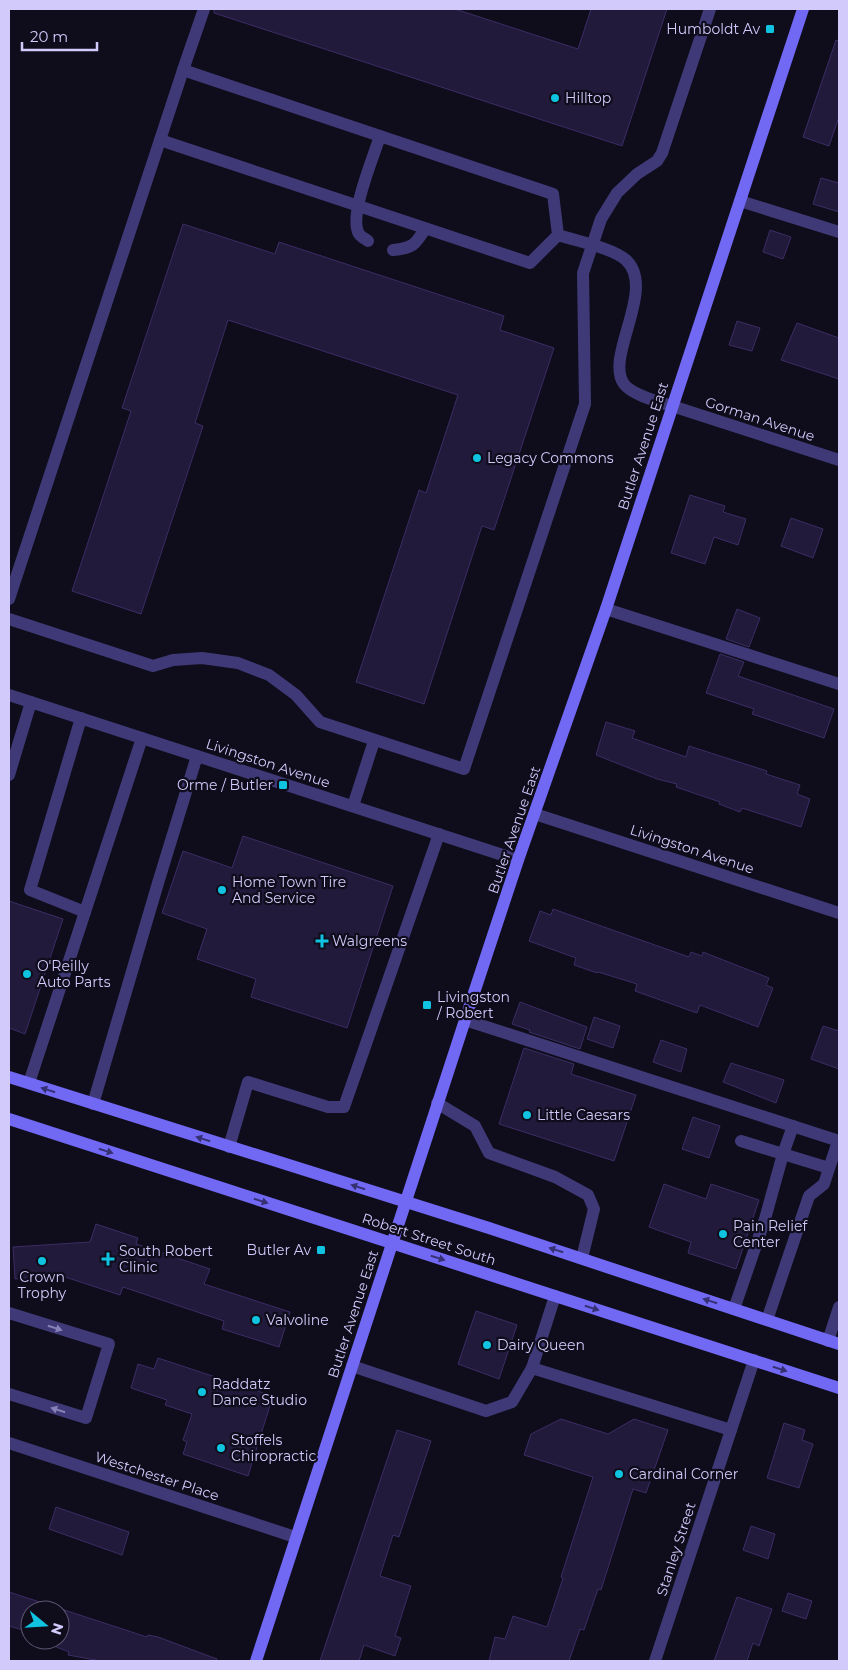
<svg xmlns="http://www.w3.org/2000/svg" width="848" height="1670" font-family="Montserrat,sans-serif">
	<rect width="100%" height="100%" fill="#0f0c1b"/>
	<g fill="#221a3a" stroke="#3b2d65">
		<path d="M214,9H455L578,49L591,9H667L622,146L214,13Z"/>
		<path d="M836,40L839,41V117L829,146L803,137Z"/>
		<path d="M821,178L839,183V212L813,204Z"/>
		<path d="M183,224L275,254L279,242L504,316L500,330L554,348L494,530L482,526L424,704L356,682L419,490L426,493L458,395L228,320L195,423L203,426L141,614L72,591L131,411L122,408Z"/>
		<path d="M770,230L791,237L783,259L763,252Z"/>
		<path d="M737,321L760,328L752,351L729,345Z"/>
		<path d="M797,323L839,338V379L781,360Z"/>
		<path d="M690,495L725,506L723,512L746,519L738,545L714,537L705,564L671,553Z"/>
		<path d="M791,518L823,529L813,558L781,546Z"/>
		<path d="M737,609L760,618L749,647L726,639Z"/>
		<path d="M720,654L744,662L738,676L834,709L824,738L752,714L754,709L706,693Z"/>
		<path d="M606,722L635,731L632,738L686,757L689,746L767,771L766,774L800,785L797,794L810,799L801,827L742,808L740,812L719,804L720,802L676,787L677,784L657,779L596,755Z"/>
		<path d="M243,836L393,886L347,1028L251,997L256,979L197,959L207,929L162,913L183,851L232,868Z"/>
		<path d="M9,901L63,919L25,1034L9,1028Z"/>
		<path d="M553,909L689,957L691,952L702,956L703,952L769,978L766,985L773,988L758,1027L700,1005L697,1013L635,991L637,984L598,972L597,973L574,965L576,958L529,941L540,911L551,915Z"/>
		<path d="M520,1002L587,1027L580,1049L529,1032L530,1030L512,1024Z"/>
		<path d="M594,1017L620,1026L613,1048L587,1039Z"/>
		<path d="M823,1026L839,1031V1069L811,1059Z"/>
		<path d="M661,1040L687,1049L681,1072L653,1062Z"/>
		<path d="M524,1048L574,1064L571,1074L636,1095L614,1161L499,1124Z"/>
		<path d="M731,1063L784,1080L776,1103L723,1082Z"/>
		<path d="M693,1117L720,1126L709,1158L682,1149Z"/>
		<path d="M664,1184L706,1199L711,1184L759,1200L736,1269L688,1253L691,1242L649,1227Z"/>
		<path d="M96,1224L138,1238L136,1244L210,1269L204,1284L290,1312L279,1347L222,1329L224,1321L123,1287L120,1295L62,1276L15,1279L13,1247L90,1242Z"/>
		<path d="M476,1311L517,1325L499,1379L458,1364Z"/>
		<path d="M158,1358L273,1396L248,1476L183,1454L187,1442L183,1440L192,1414L165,1405L167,1400L131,1388L138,1364L154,1369Z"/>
		<path d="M561,1419L608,1434L634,1419L668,1430L646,1493L633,1489L601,1590L598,1589L584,1630L580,1629L569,1661H489L495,1637L505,1639L513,1616L547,1627L563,1578L561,1577L593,1477L524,1455L531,1434Z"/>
		<path d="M784,1423L805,1430L802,1440L813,1444L799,1488L767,1478Z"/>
		<path d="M397,1430L431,1441L399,1537L393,1535L380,1576L411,1586L395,1636L401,1638L395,1656L364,1645L359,1661H320Z"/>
		<path d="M56,1507L129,1532L122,1555L49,1529Z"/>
		<path d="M751,1526L775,1534L768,1559L743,1550Z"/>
		<path d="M9,1592L147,1637L148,1635L158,1637L217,1659L216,1661H101L68,1655L69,1652L49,1644L51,1640H60V1610H30V1632L9,1626Z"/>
		<path d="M788,1593L812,1601L806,1619L782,1611Z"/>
		<path d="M737,1597L772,1609L759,1646L753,1643L747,1661H714Z"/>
	</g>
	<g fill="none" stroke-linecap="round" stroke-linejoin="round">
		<g stroke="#3f3a77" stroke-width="12">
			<path d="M183,70L204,9"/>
			<path d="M740,201L839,232"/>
			<path d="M558,235L553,194L183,70L160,140L530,263L558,235C576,241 613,248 626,260C657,289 604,357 624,384C632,395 659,402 672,406"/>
			<path d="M368,241C366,239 361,237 359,234C348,216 374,156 380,136"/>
			<path d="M393,250C413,248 415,245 425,229"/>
			<path d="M9,599L160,140"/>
			<path d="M606,609L839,684"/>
			<path d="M9,619L153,666L173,660L202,658L238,663L269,675L296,695L320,722L464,769L585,404L583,273L601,219L617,193L637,174L657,161L662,153L710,9"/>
			<path d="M81,718L30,890L85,912"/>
			<path d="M9,775L31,702"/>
			<path d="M353,806L374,741"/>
			<path d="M465,1020L839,1141"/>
			<path d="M29,1083L142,738"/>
			<path d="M437,1103L475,1126L489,1153L555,1177L588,1195L594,1209L582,1258"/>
			<path d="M93,1104L158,883L197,756"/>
			<path d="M793,1126L783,1154L829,1168"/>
			<path d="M229,1147L248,1082L328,1107H344L439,834"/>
			<path d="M734,1309L765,1219L783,1154L741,1141"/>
			<path d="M9,1313L109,1344L86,1418L9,1394"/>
			<path d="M767,1320L809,1196L824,1184L838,1141"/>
			<path d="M828,1341L839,1307"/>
			<path d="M352,1366L486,1411L512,1402L532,1368L731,1430"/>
			<path d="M532,1368L555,1296"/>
		</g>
		<g stroke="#3f3a77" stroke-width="12">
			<path d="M672,406L839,460"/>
			<path d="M9,695L518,860"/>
			<path d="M535,814L839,913"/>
			<path d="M9,1443L295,1537"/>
			<path d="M655,1661L754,1360"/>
		</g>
		<g stroke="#7168f4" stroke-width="12">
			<path d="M9,1077L489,1228L839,1344"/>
			<path d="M9,1119L839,1388"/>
			<path d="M256,1661L465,1020L518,860L606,609L803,9"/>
		</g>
	</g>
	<defs><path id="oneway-solid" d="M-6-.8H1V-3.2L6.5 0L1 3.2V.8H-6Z" transform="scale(1.25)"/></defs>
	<g fill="#363172">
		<use href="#oneway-solid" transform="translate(48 1090) rotate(-162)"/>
		<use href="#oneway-solid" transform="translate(203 1139) rotate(-163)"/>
		<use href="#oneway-solid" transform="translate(106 1151) rotate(18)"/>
		<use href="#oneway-solid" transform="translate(358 1187) rotate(-163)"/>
		<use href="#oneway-solid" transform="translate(261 1201) rotate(18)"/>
		<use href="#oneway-solid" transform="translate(556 1250) rotate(-162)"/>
		<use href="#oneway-solid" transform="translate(438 1258) rotate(18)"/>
		<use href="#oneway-solid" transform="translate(710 1301) rotate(-162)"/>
		<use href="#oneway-solid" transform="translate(592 1308) rotate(18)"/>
		<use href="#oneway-solid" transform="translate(780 1369) rotate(18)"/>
	</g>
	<g fill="#8882b9">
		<use href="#oneway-solid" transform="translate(55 1328) rotate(17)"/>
		<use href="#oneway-solid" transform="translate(58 1410) rotate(-162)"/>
	</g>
	<g fill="#10c4e1" stroke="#0f0c1b" stroke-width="2">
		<rect x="765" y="24" width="10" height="10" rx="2.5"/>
		<circle cx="555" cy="98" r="5"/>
		<circle cx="477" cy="458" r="5"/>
		<rect x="278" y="780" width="10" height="10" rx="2.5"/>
		<circle cx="222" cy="890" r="5"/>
		<path d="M319.5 933.5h5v5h5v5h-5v5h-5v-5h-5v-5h5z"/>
		<circle cx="27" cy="974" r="5"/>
		<rect x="422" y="1000" width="10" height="10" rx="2.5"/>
		<circle cx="527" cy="1115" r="5"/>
		<circle cx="723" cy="1234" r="5"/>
		<rect x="316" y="1245" width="10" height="10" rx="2.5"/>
		<path d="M105.5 1251.5h5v5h5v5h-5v5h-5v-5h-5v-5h5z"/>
		<circle cx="42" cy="1261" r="5"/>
		<circle cx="256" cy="1320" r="5"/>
		<circle cx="487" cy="1345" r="5"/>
		<circle cx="202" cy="1392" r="5"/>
		<circle cx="221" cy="1448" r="5"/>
		<circle cx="619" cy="1474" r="5"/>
	</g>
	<g text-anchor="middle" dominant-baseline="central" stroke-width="4.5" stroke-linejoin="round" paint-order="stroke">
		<g font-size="14" fill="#d1cafb" stroke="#0f0c1b" text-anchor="start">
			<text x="760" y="29" text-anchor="end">Humboldt Av</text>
			<text x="565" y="98">Hilltop</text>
			<text x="487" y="458">Legacy Commons</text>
			<text x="273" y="785" text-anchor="end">Orme / Butler</text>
			<text x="232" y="882">Home Town Tire<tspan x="232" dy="16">And Service</tspan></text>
			<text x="332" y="941">Walgreens</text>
			<text x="37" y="966">O'Reilly<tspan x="37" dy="16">Auto Parts</tspan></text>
			<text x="437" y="997">Livingston<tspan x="437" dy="16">/ Robert</tspan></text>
			<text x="537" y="1115">Little Caesars</text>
			<text x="733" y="1226">Pain Relief<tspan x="733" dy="16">Center</tspan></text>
			<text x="311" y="1250" text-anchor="end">Butler Av</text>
			<text x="119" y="1251">South Robert<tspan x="119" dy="16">Clinic</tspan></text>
			<text x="42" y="1277" text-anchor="middle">Crown<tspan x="42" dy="16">Trophy</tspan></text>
			<text x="266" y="1320">Valvoline</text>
			<text x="497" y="1345">Dairy Queen</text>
			<text x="212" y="1384">Raddatz<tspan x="212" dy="16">Dance Studio</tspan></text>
			<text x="231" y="1440">Stoffels<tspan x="231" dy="16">Chiropractic</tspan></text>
			<text x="629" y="1474">Cardinal Corner</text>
		</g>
		<g font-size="14" fill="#d1cafb" stroke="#0f0c1b">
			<text transform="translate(760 419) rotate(18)">Gorman Avenue</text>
			<text transform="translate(643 446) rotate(-72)">Butler Avenue East</text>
			<text transform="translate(268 763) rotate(18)">Livingston Avenue</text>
			<text transform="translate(514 830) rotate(-71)">Butler Avenue East</text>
			<text transform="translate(692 849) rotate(18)">Livingston Avenue</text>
			<text transform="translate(429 1239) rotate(18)">Robert Street South</text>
			<text transform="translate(353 1314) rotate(-72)">Butler Avenue East</text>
			<text transform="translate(157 1476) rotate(18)">Westchester Place</text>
			<text transform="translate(676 1549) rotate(-72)">Stanley Street</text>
		</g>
	</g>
	<rect width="848" height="1670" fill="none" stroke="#d1cafb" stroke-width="20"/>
	<g transform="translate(45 1625) rotate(108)"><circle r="24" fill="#0f0c1b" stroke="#5d5875"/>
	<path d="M0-4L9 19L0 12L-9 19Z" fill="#10c4e1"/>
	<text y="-8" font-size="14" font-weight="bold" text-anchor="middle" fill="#d1cafb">N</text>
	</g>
	<path d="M22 42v8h75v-8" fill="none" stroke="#d1cafb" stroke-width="2.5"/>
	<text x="30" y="42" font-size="15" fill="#d1cafb" stroke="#0f0c1b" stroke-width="4" paint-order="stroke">20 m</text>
</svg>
